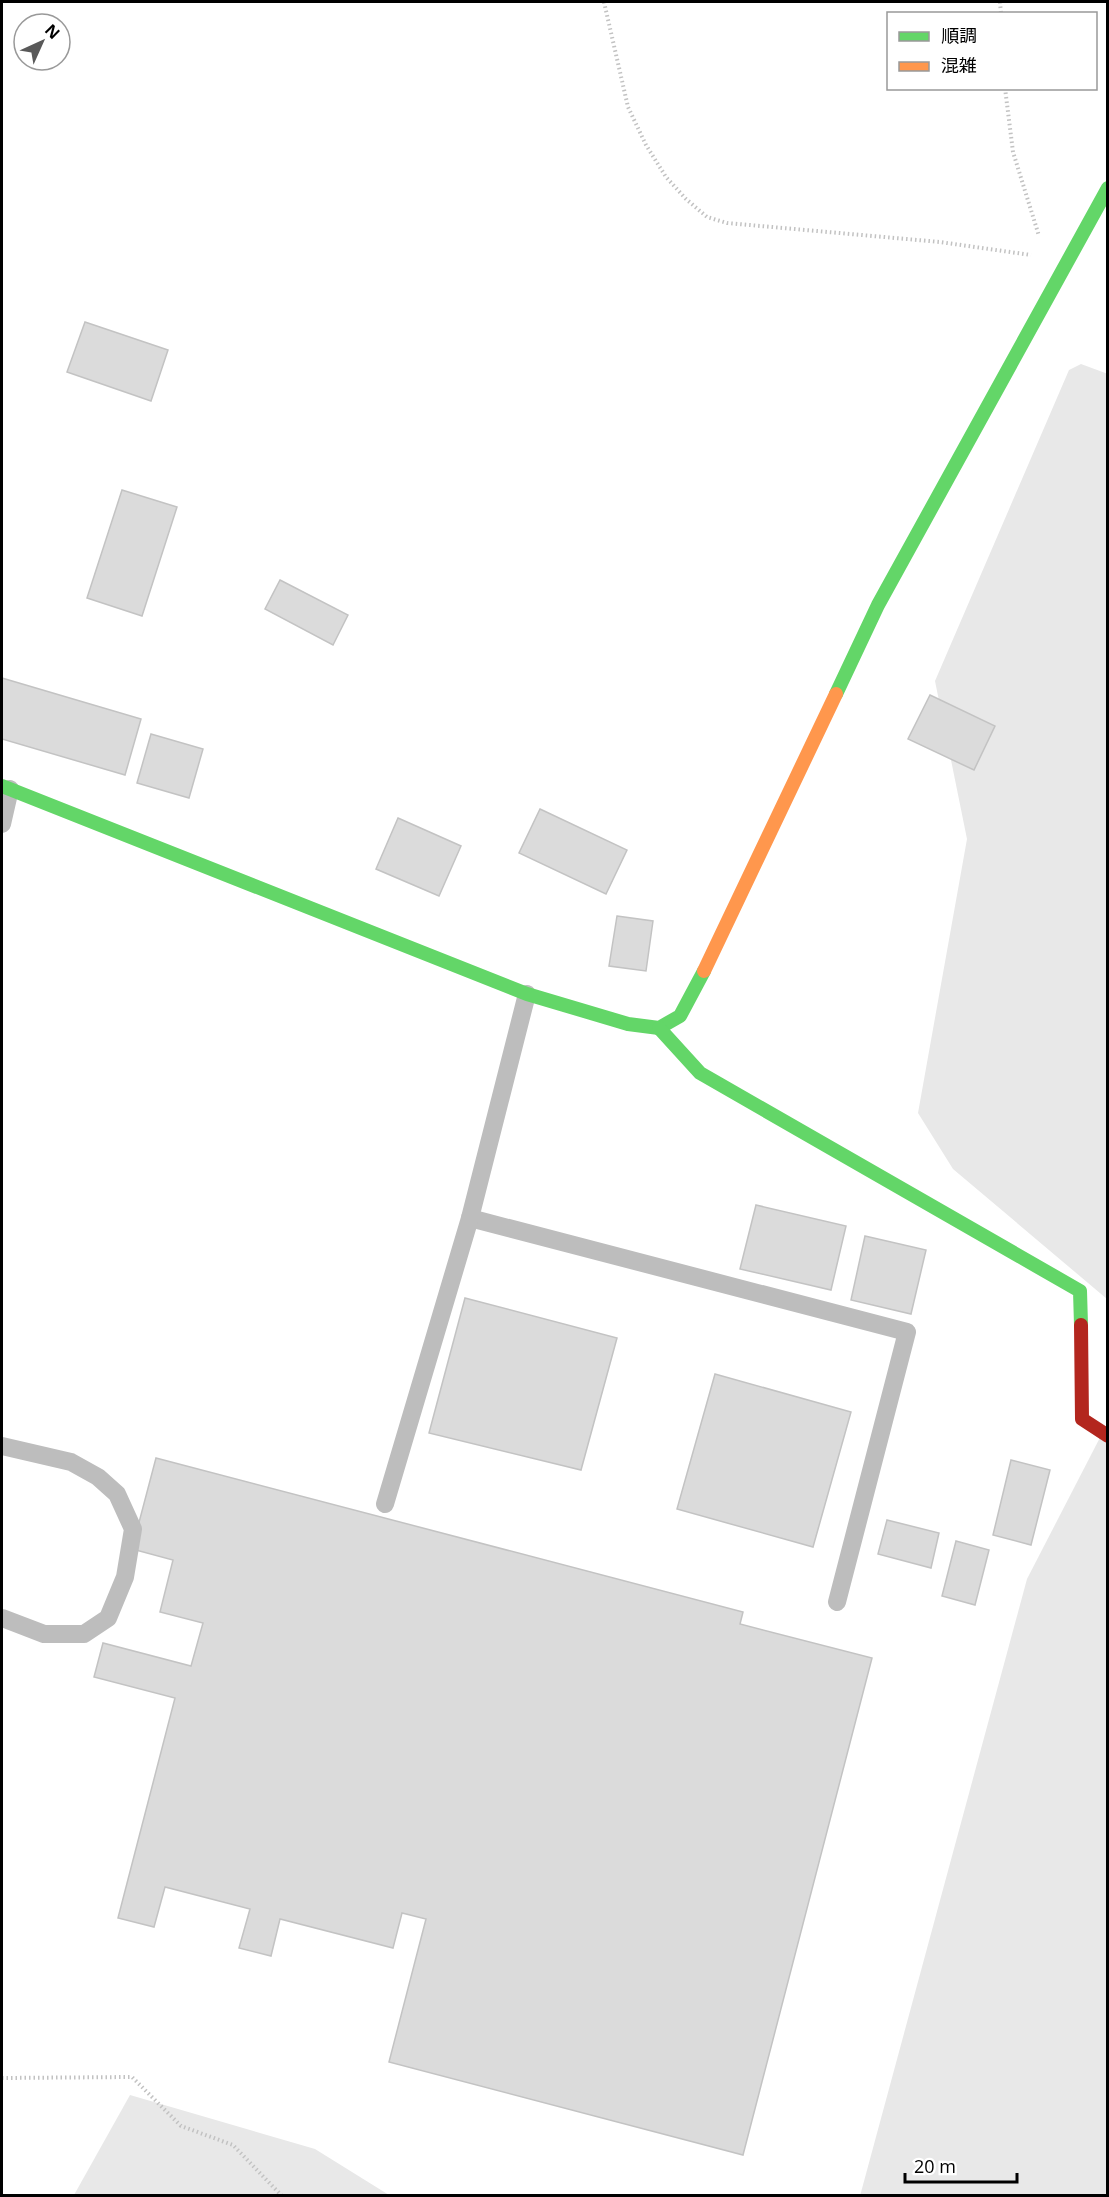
<svg xmlns="http://www.w3.org/2000/svg" width="1109" height="2197" font-family="'Open Sans','Noto Sans JP',sans-serif">
	<rect width="100%" height="100%" fill="#fff"/>
	<g fill="#e8e8e8">
		<path d="M1081,364L1108,374L1107,1299L953,1169L918,1113L967,839L935,681L1069,370Z"/>
		<path d="M1107,1424V2195L860,2196L1027,1579Z"/>
		<path d="M130,2095L315,2149L389,2195H74Z"/>
	</g>
	<g fill="#dbdbdb" stroke="#c3c3c3" stroke-width="1.5">
		<path d="M85,322L168,350L151,401L67,372Z"/>
		<path d="M122,490L177,507L142,616L87,598Z"/>
		<path d="M280,580L348,615L333,645L265,609Z"/>
		<path d="M2,678L141,719L125,775L2,739Z"/>
		<path d="M930,695L995,726L974,770L908,739Z"/>
		<path d="M151,734L203,749L189,798L137,783Z"/>
		<path d="M540,809L627,850L606,894L519,853Z"/>
		<path d="M398,818L461,846L439,896L376,869Z"/>
		<path d="M617,916L653,921L646,971L609,966Z"/>
		<path d="M756,1205L846,1226L831,1290L740,1269Z"/>
		<path d="M865,1236L926,1250L911,1314L851,1300Z"/>
		<path d="M465,1298L617,1338L581,1470L429,1433Z"/>
		<path d="M715,1374L851,1412L813,1547L677,1509Z"/>
		<path d="M156,1458L743,1612L740,1624L872,1658L743,2155L389,2062L426,1919L402,1913L393,1948L280,1919L271,1956L239,1948L250,1909L165,1887L154,1927L118,1918L175,1698L94,1677L103,1643L191,1666L203,1623L160,1612L173,1560L132,1549Z"/>
		<path d="M1011,1460L1050,1470L1031,1545L993,1535Z"/>
		<path d="M887,1520L939,1533L931,1568L878,1554Z"/>
		<path d="M956,1541L989,1550L975,1605L942,1596Z"/>
	</g>
	<g fill="none" stroke-linecap="round" stroke-linejoin="round">
		<g stroke="#c2c2c2" stroke-width="4" stroke-dasharray="1.5 3" stroke-linecap="butt">
			<path d="M604,2L628,107L646,145L666,177L686,199L707,217L727,223L940,242L1031,255"/>
			<path d="M1000,2L1001,14"/>
			<path d="M1005,88L1013,152L1039,236"/>
			<path d="M2,2078L132,2077L181,2126L233,2145L282,2196"/>
		</g>
		<g stroke="#bdbdbd" stroke-width="18">
			<path d="M2,824L10,789"/>
			<path d="M470,1218L907,1332L837,1602"/>
			<path d="M2,1446L71,1462L98,1477L117,1494L133,1529L125,1577L108,1618L84,1634H44L2,1618"/>
			<path d="M385,1504L470,1218L527,994"/>
		</g>
		<g stroke="#63d668" stroke-width="14">
			<path d="M836,694L878,605L1108,188"/>
			<path d="M2,786L527,994L628,1024L659,1028L680,1016L704,971"/>
			<path d="M659,1028L700,1073L1080,1291L1081,1325"/>
		</g>
		<path stroke="#ff974d" stroke-width="14" d="M704,971L836,694"/>
		<path stroke="#b3261e" stroke-width="14" d="M1081,1325L1082,1419L1108,1436"/>
	</g>
	<rect width="1109" height="2197" fill="none" stroke="#000000" stroke-width="6"/>
	<rect x="887" y="12" width="210" height="78" fill="#ffffff" stroke="#999999" stroke-width="1.5"/>
	<rect x="899" y="32" width="30" height="9" fill="#63d668" stroke="#999999" stroke-width="1.5"/>
	<text x="941" y="42" font-size="18" fill="#000000">順調</text>
	<rect x="899" y="62" width="30" height="9" fill="#ff974d" stroke="#999999" stroke-width="1.5"/>
	<text x="941" y="72" font-size="18" fill="#000000">混雑</text>
	<g transform="translate(42 42) rotate(45)"><circle r="28" fill="#ffffff" stroke="#999999" stroke-width="1.5"/>
	<path d="M0-4.5L10 22L0 15L-10 22Z" fill="#595959"/>
	<text y="-9" font-size="16" font-weight="bold" text-anchor="middle" fill="#000000">N</text>
	</g>
	<path d="M905 2173v9h112v-9" fill="none" stroke="#000000" stroke-width="3"/>
	<text x="914" y="2173" font-size="18" fill="#000000" stroke="#ffffff" stroke-width="4.5" paint-order="stroke">20 m</text>
</svg>
